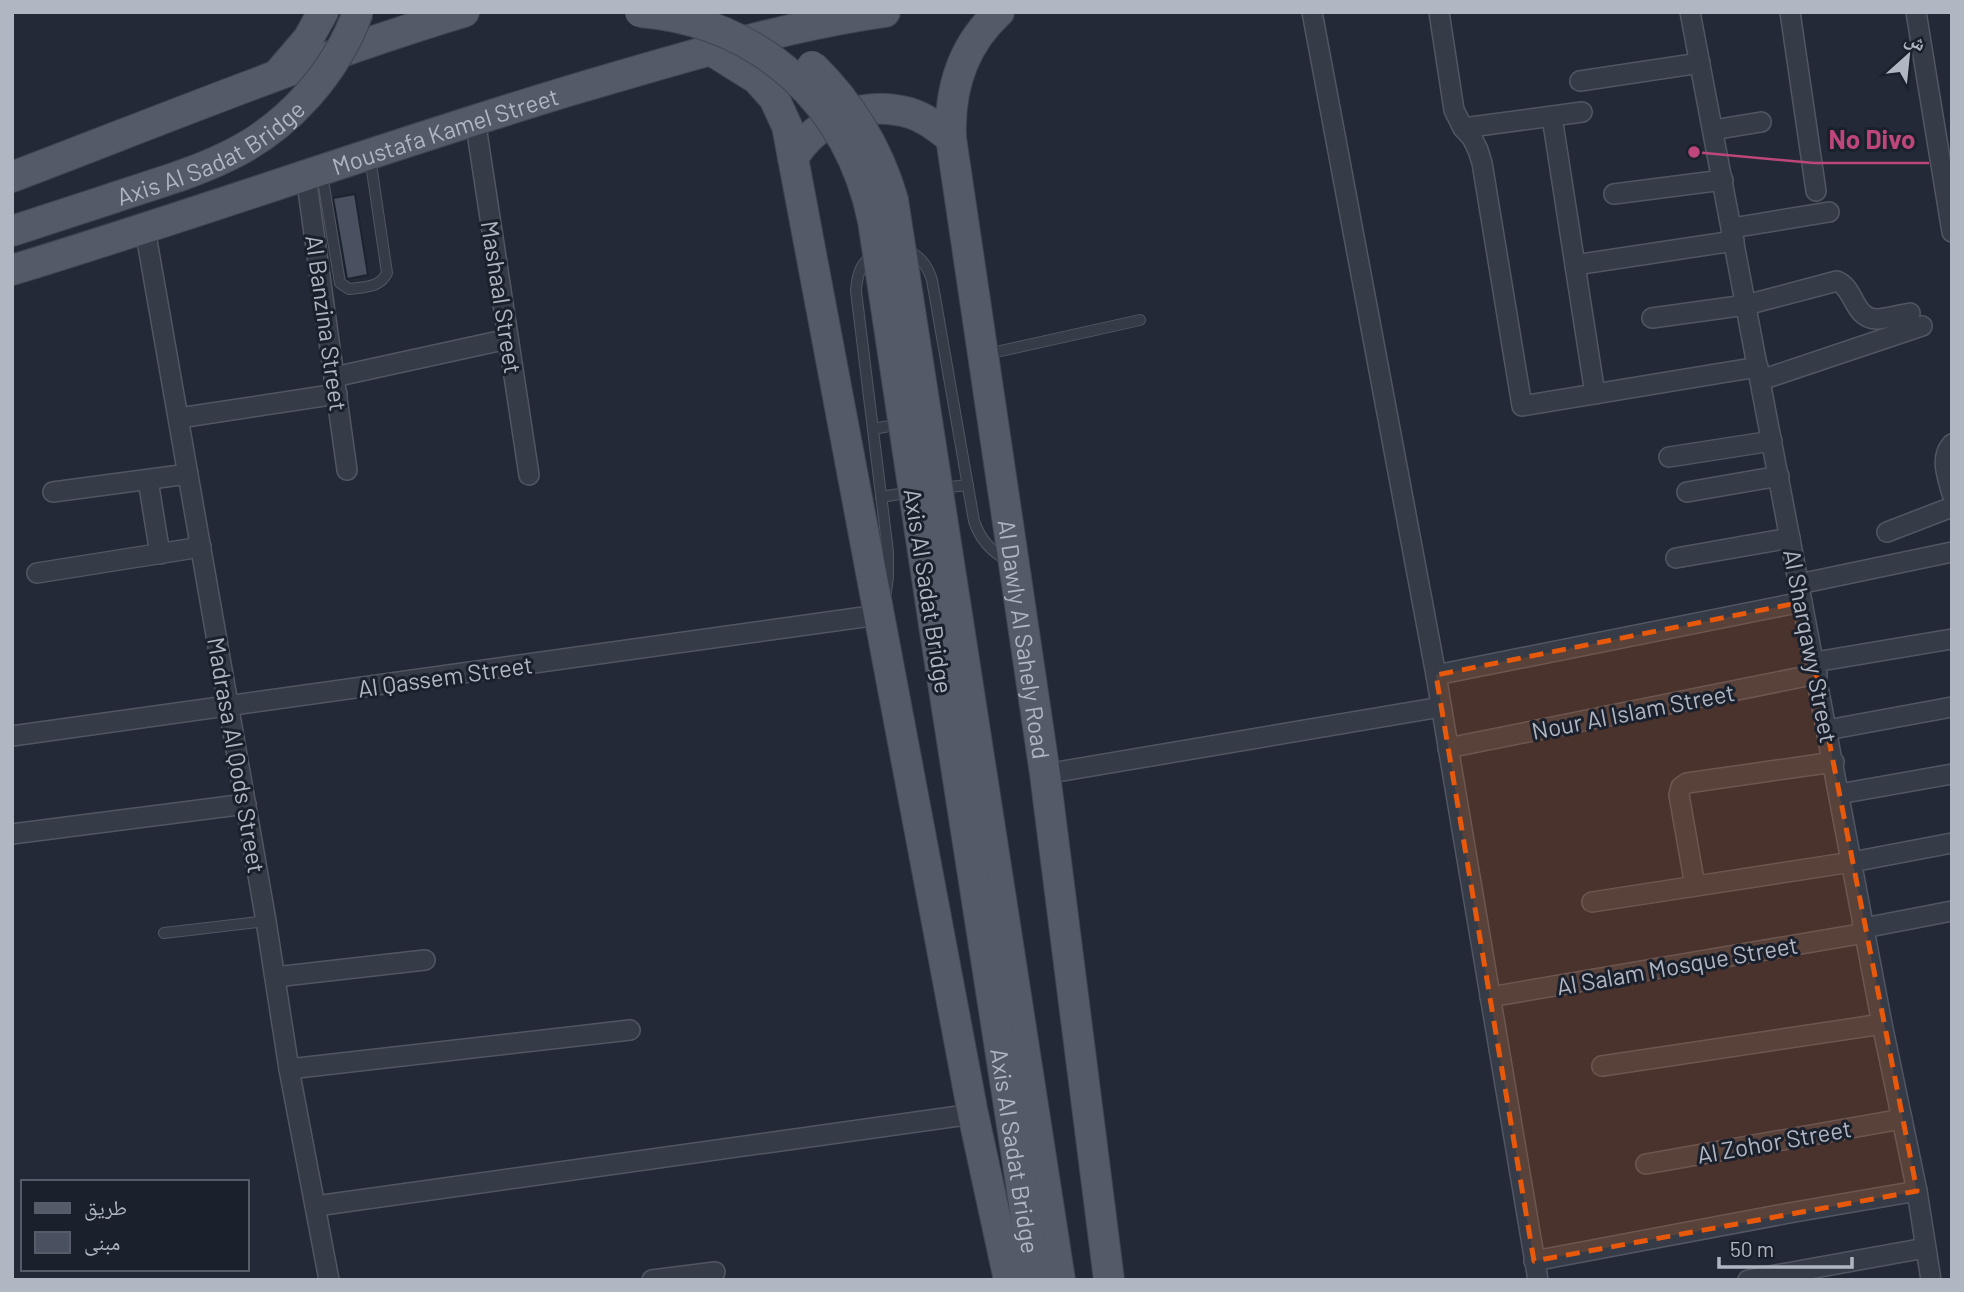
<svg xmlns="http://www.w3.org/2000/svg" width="1964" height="1292" font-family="Barlow,'Noto Naskh Arabic',sans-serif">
	<rect width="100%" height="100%" fill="#232936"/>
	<path fill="#495060" stroke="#1d232e" stroke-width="2" d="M355,194L368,275L347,279L333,198Z"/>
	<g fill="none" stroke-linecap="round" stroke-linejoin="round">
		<g stroke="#515662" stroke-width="12">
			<g id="service">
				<path d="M322,174L340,283L349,289C363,287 380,288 387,273L370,157"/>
				<path d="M907,250C921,257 927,265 932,280L974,521C980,539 990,551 1007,560"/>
				<path d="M872,255C860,265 857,275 856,291L888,552V577L886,592"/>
				<path d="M987,354L1140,320"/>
				<path d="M873,429L900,424"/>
				<path d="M940,488L968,485"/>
				<path d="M881,497L912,492"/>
				<path d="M164,933L266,921"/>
			</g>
		</g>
		<g stroke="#515662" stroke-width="22">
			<g id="minor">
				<path d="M1312,12L1436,675L1538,1280"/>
				<path d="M1439,12L1454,110L1463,128L1472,138L1478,150L1482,163L1522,406L1758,367"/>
				<path d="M1690,12L1882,1024L1917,1191L1931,1280"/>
				<path d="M1790,12L1816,191"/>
				<path d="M1916,12L1952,232"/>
				<path d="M1580,81L1700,63"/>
				<path d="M1552,117L1595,394"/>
				<path d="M475,119L529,475"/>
				<path d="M1463,128L1582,112"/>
				<path d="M1713,130L1761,122"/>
				<path d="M306,176L347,470"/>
				<path d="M1614,194L1723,180"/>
				<path d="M1732,228L1829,212"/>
				<path d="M145,229L266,921L289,1069L329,1280"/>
				<path d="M1575,265L1734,241"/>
				<path d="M1652,318L1746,305L1837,281C1855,288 1853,318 1876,319C1886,319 1899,315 1910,313"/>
				<path d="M334,377L508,339"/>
				<path d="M1761,380L1922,326"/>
				<path d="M179,418L337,394"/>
				<path d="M1952,444C1939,458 1948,478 1952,494"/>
				<path d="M1669,457L1772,441"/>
				<path d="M148,480L160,554"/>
				<path d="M53,492L188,474"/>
				<path d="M1687,492L1779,476"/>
				<path d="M1887,532L1952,507"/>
				<path d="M1676,558L1790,538"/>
				<path d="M37,573L201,547"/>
				<path d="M1799,584L1952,552"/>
				<path d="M1815,662L1952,639"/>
				<path d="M1436,675L1802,602"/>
				<path d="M1827,730L1952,707"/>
				<path d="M12,736L878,615"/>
				<path d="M1448,748L1817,674"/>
				<path d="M1045,774L1441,707"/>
				<path d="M1839,794L1952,774"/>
				<path d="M12,834L246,804"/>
				<path d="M1695,886L1679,795L1681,787L1687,783L1834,762"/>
				<path d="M1592,902L1852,862L1952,843"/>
				<path d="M1864,928L1952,911"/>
				<path d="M275,977L425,960"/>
				<path d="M1490,997L1865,933"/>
				<path d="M1602,1066L1882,1024"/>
				<path d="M289,1069L630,1030"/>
				<path d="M1646,1164L1902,1119"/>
				<path d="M316,1206L973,1114"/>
				<path d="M1534,1261L1789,1213L1917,1191"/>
				<path d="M652,1280L715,1272"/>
				<path d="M1748,1280L1925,1248"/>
			</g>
		</g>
		<g stroke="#3f4550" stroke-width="32">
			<g id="primary">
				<path id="s1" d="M999,12C962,46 949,89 951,138L1045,774L1109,1280"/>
				<path d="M709,49L757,79L774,98L787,126L973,1114L1009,1280"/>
				<path d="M278,74L308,39L323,12"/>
				<path d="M793,158C818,118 864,100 910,113C926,118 938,128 951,138"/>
				<path d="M12,177C162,120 311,58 464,12"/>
				<path d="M12,231L113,198"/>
				<path id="s2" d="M12,270C203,212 391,144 582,87C682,58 781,27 885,12"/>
				<path d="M958,621L1060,1280"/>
				<path id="s3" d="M934,625L1036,1280"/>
			</g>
		</g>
		<use href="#service" stroke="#363c47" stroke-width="10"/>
		<use href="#minor" stroke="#363c47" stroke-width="19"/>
		<use href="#primary" stroke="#545a67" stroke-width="30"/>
		<g stroke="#3f4550" stroke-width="32" stroke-linecap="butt">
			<g id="primary-bridge">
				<path d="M640,12C761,22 849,104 873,221L934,625"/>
				<path d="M812,66C851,104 878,148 893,200L958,621"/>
				<path id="s4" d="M113,198C151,185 192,174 228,156C287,128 336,73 358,12"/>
			</g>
		</g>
		<use href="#primary-bridge" stroke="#545a67" stroke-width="30"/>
	</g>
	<path fill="#e8590c" fill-opacity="0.2" stroke="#e8590c" stroke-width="5" stroke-dasharray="14 9" stroke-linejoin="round" d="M1802,602L1917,1191L1534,1261L1436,675Z"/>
	<g text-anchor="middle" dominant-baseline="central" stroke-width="6" stroke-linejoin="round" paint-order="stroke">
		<g font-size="24" fill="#b1b6c3" stroke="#1b212c">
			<text stroke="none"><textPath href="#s2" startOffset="455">Moustafa Kamel Street</textPath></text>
			<text stroke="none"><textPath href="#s4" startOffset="108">Axis Al Sadat Bridge</textPath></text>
			<text transform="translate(502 297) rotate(81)">Mashaal Street</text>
			<text transform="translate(327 323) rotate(82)">Al Banzina Street</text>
			<text transform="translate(929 591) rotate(81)">Axis Al Sadat Bridge</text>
			<text stroke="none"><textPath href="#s1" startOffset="646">Al Dawly Al Sahely Road</textPath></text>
			<text transform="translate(1811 646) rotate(79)">Al Sharqawy Street</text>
			<text transform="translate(445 676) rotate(-8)">Al Qassem Street</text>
			<text transform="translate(1633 711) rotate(-11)">Nour Al Islam Street</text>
			<text transform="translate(237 755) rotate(80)">Madrasa Al Qods Street</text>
			<text transform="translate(1677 965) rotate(-10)">Al Salam Mosque Street</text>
			<text transform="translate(1774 1141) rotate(-10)">Al Zohor Street</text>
			<text stroke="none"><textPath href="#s3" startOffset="532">Axis Al Sadat Bridge</textPath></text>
		</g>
	</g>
	<path fill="none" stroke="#bd477a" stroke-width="2.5" d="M1694 152L1814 163H1929"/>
	<circle fill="#bd477a" stroke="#1b212c" stroke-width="2.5" cx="1694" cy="152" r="7"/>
	<g font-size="26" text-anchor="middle" font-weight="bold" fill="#bd477a" stroke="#1b212c" stroke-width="6" stroke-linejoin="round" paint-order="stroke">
		<text x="1872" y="149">No Divo</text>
	</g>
	<rect width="1964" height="1292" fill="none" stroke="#b1b6c3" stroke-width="28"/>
	<rect x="21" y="1180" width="228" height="91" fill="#1b212c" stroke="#575d68" stroke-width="2"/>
	<rect x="35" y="1203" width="35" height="10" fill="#545a67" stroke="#575d68" stroke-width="2"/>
	<text x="84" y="1215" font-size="21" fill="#b1b6c3">طريق</text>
	<rect x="35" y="1232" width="35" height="21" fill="#495060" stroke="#575d68" stroke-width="2"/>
	<text x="84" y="1250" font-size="21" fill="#b1b6c3">مبنى</text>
	<g transform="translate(1908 56) rotate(27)" stroke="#1b212c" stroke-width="5" paint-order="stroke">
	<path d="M0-5L12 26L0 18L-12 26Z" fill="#b1b6c3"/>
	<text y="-10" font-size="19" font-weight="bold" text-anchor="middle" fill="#b1b6c3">ش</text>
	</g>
	<path d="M1719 1257v10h133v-10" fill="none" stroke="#b1b6c3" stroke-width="3.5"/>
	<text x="1730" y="1257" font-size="21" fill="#b1b6c3" stroke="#1b212c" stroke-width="5" paint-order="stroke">50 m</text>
</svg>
